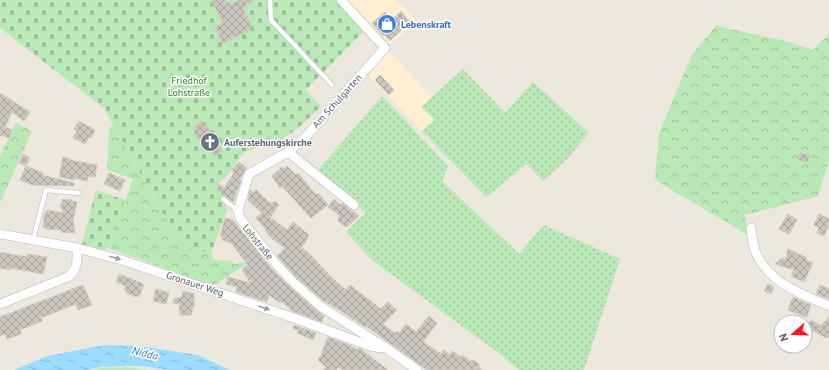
<svg xmlns="http://www.w3.org/2000/svg" width="829" height="370" font-family="'PT Sans',sans-serif">
	<defs>
		<pattern id="forest-crowns" width="20" height="18" patternUnits="userSpaceOnUse"><rect width="20" height="18" fill="#bbe8b7"/><path d="M2 6a3 3 0 1 1 6 0M12 15a3 3 0 1 1 6 0" fill="none" stroke="#9bbf98"/></pattern>
		<pattern id="cemetery-stones" width="16" height="16" patternUnits="userSpaceOnUse"><rect width="16" height="16" fill="#bbe8b7"/><path d="M2 7V4a2 2 0 0 1 4 0v3zM10 15v-3a2 2 0 0 1 4 0v3z" fill="#9bbf98"/></pattern>
		<pattern id="garden-dots" width="8" height="8" patternUnits="userSpaceOnUse"><rect width="8" height="8" fill="#bbe8b7"/><path d="M2 2h.1M6 6h.1" fill="none" stroke="#9bbf98" stroke-width="1.8" stroke-linecap="round"/></pattern>
		<pattern id="water-ripples" width="26" height="14" patternUnits="userSpaceOnUse"><rect width="26" height="14" fill="#9cddff"/><path d="M2 4q2-2 4 0t4 0M15 11q2-2 4 0t4 0" fill="none" stroke="#82b6d2"/></pattern>
		<pattern id="building-cross-hatch" width="8" height="8" patternUnits="userSpaceOnUse"><rect width="8" height="8" fill="#cac5bd"/><path d="M0 0l8 8M0 8l8-8" fill="none" stroke="#a7a39d"/></pattern>
	</defs>
	<rect width="100%" height="100%" fill="#ede8de"/>
	<g fill="#fff0d1">
		<path d="M347,0H396L418,22L390,43Z"/>
		<path d="M388,50L432,97L422,107L435,120L422,131L369,76Z"/>
	</g>
	<g fill="url(#forest-crowns)">
		<path d="M717,25L726,28L782,40L813,50L829,34V161L818,196L745,215L748,235L655,180L659,134L692,54Z"/>
		<path d="M16,123L32,131L0,203V156Z"/>
		<path d="M113,125L173,231L187,245L211,253L214,259L221,261L230,260L235,264L251,261L213,286L108,248L133,179L107,170L109,129Z"/>
	</g>
	<g fill="url(#cemetery-stones)">
		<path d="M0,0H337L364,31L306,90L321,107L297,129L282,139L243,153L227,176L218,183L227,210L211,253L187,245L173,231L104,108L0,28Z"/>
		<path d="M96,190L125,200L108,248L104,250L82,244Z"/>
	</g>
	<path fill="#bbe8b7" d="M127,367L149,370H92L100,368Z"/>
	<g fill="url(#garden-dots)">
		<path d="M463,69L505,113L533,82L589,133L566,160L543,181L527,164L486,197L422,131L435,120L421,107Z"/>
		<path d="M382,96L448,166L442,181L519,254L544,225L620,259L584,370H519L504,357L372,260L346,232L366,213L318,170Z"/>
	</g>
	<path fill="url(#water-ripples)" d="M104,345L139,346L197,355L230,370H167L141,366H126L100,367L86,370H14L47,356Z"/>
	<g fill="url(#building-cross-hatch)" stroke="#d2c9bc">
		<path d="M211,0H225L228,6L240,0H255L242,7L252,28L223,43L215,27L223,23Z"/>
		<path d="M401,11L410,22L390,41L385,35L383,36L372,23L385,12L392,20Z"/>
		<path d="M380,75L394,90L389,95L375,80Z"/>
		<path d="M0,93L30,112L24,121L12,112L5,127L12,130L9,138L1,135L0,136Z"/>
		<path d="M79,121L95,130L91,138L89,137L85,144L73,138L77,131L74,129Z"/>
		<path d="M202,121L220,144L218,145L222,151L215,156L211,151L209,152L194,132L195,127Z"/>
		<path d="M800,153L810,155L808,162L798,160Z"/>
		<path d="M23,154L30,158L26,166L19,163Z"/>
		<path d="M63,157L71,159L70,160L97,165L95,177L88,176L87,181L74,178V180L59,177Z"/>
		<path d="M239,162L247,168L239,180L241,181L233,202L225,196L222,195L218,183L224,188L234,173L232,170Z"/>
		<path d="M26,166L43,173L42,175L74,183V186L32,185L20,180Z"/>
		<path d="M287,166L296,175L298,173L316,195L318,193L328,205L311,218L282,186L280,188L272,176L282,167L284,169Z"/>
		<path d="M109,173L125,180L120,191L104,184Z"/>
		<path d="M250,190L254,193L256,190L271,204L274,201L279,205L270,217L287,230L293,222L309,235L307,237L308,238L301,248L309,253L331,277L346,290L350,285L381,309L388,302L394,308L397,310L383,324L395,333L397,331L399,333L406,324L416,332L429,316L437,323L423,342L441,354L444,350L450,355L452,351L461,357L462,355L472,362L473,360L480,365L478,367L482,370H427L366,326L365,327L341,311L324,301L297,278L277,256L285,248L270,237L264,228H265L256,218L262,213L248,200Z"/>
		<path d="M62,199L67,200L70,199L71,201L77,202L73,221L75,233L68,232L67,233L62,232L61,230L46,229L43,227L44,221L43,218L47,210L64,213L60,205L62,203Z"/>
		<path d="M334,199L341,205L342,203L359,216L346,227L338,221L339,215L328,207Z"/>
		<path d="M788,214L797,220L789,234L779,229Z"/>
		<path d="M819,214L829,219V225L824,236L817,233L819,227L814,225Z"/>
		<path d="M225,218L233,220L271,268L289,286L316,310L324,316L322,322L292,311L281,301L280,303L269,295L267,302L236,292L237,287L226,284L228,277L251,283L242,270L244,269L243,268L248,265L231,243L222,240L223,237L220,236Z"/>
		<path d="M788,249L807,258L806,260L813,263L804,282L791,276L794,270L775,264L782,258L786,259Z"/>
		<path d="M0,252L26,257L27,254L47,257L43,274L11,268L10,270L0,268Z"/>
		<path d="M119,274L144,284L139,297L136,296V297L126,293L127,291L124,290L126,286L116,282Z"/>
		<path d="M768,284L774,287L771,294L764,291Z"/>
		<path d="M83,285L92,305L78,310L76,304L41,318L42,321L20,330L21,334L7,339L5,334L0,336V317Z"/>
		<path d="M820,285L829,289V299L816,294Z"/>
		<path d="M156,289L169,293L166,304L153,301Z"/>
		<path d="M183,291L194,294V306H193L191,315H180L179,304L173,303L174,298H180V297H182Z"/>
		<path d="M793,297L811,305L807,317L788,310Z"/>
		<path d="M829,317V338L827,337L826,338L807,327L811,320L821,326Z"/>
		<path d="M294,325L316,333L313,340L297,333L299,331L293,328Z"/>
		<path d="M328,337L349,345L358,350L359,348L361,349L388,370H343L338,367L336,370H323L326,367L318,360L323,352H322Z"/>
	</g>
	<g fill="none" stroke-linecap="round" stroke-linejoin="round">
		<g stroke="#b5b8bd" stroke-width="5.5">
			<g id="service">
				<path d="M270,0L271,20L332,85"/>
				<path d="M223,199L238,211"/>
				<path d="M33,240L46,190L79,193"/>
			</g>
		</g>
		<g stroke="#b5b8bd" stroke-width="10">
			<g id="minor">
				<path d="M341,0L385,48L301,142L288,152L249,174L248,177L238,211L240,218L276,264L293,282L320,306L386,348L417,370"/>
				<path d="M288,152L354,205"/>
				<path d="M751,228C752,237 753,247 757,255C771,284 802,294 829,306"/>
				<path d="M0,234L77,248L122,260L291,317L370,346L381,348"/>
				<path d="M0,304L70,276C78,268 77,259 77,248"/>
			</g>
		</g>
		<use href="#service" stroke="#fff" stroke-width="4.5"/>
		<use href="#minor" stroke="#fff" stroke-width="9"/>
	</g>
	<defs><path id="oneway-solid" d="M-6-.8H1V-3.2L6.5 0L1 3.2V.8H-6Z"/></defs>
	<g fill="#9b9ea1">
		<use href="#oneway-solid" transform="translate(115 258) rotate(16)"/>
		<use href="#oneway-solid" transform="translate(264 308) rotate(19)"/>
	</g>
	<defs>
		<g id="shop-disc" transform="scale(1)"><circle r="9.5" fill="#3f7fe0" stroke="#fff"/><path d="M-5-2.5h2.3a2.7 3.5 0 0 1 5.4 0H5L5.5 6h-11ZM-1.5-2.5h3a1.5 2.3 0 0 0-3 0Z" fill="#fff"/></g>
		<g id="church-disc" transform="scale(1)"><circle r="9.5" fill="#6b7280" stroke="#fff"/><path d="M-1.2-6h2.4v3.5h3.3v2.4h-3.3V6h-2.4V-.1h-3.3v-2.4h3.3Z" fill="#fff"/></g>
	</defs>
	<g fill-rule="evenodd">
		<use href="#shop-disc" x="387" y="24"/>
		<use href="#church-disc" x="210" y="142"/>
	</g>
	<g text-anchor="middle" dominant-baseline="central" stroke-width="3" stroke-linejoin="round" paint-order="stroke">
		<g font-size="10" font-weight="bold" fill="#366cbe" stroke="#fff" text-anchor="start">
			<text x="401" y="24">Lebenskraft</text>
		</g>
		<g font-size="10" fill="#2e862b" stroke="#fff">
			<text x="189" y="80">Friedhof<tspan x="189" dy="12">Lohstraße</tspan></text>
		</g>
		<g font-size="10" fill="#585d62" stroke="#fff">
			<text transform="translate(337 101) rotate(-48)">Am Schulgarten</text>
			<text transform="translate(258 242) rotate(51)">Lohstraße</text>
			<text transform="translate(195 284) rotate(18)">Gronauer Weg</text>
		</g>
		<g font-size="10" font-weight="bold" fill="#5b616d" stroke="#fff" text-anchor="start">
			<text x="224" y="142">Auferstehungskirche</text>
		</g>
		<g font-size="11" font-style="italic" fill="#2e7ab2" stroke="#fff">
			<text transform="translate(145 353) rotate(14)">Nidda</text>
		</g>
	</g>
	<g transform="translate(793 334) rotate(250)"><circle r="19" fill="#ffffff" stroke="#bcbec0"/>
	<path d="M0-3L7 15L0 10L-7 15Z" fill="#fc1618"/>
	<text y="-6" font-size="11" font-weight="bold" text-anchor="middle" fill="#585d62">N</text>
	</g>
</svg>
